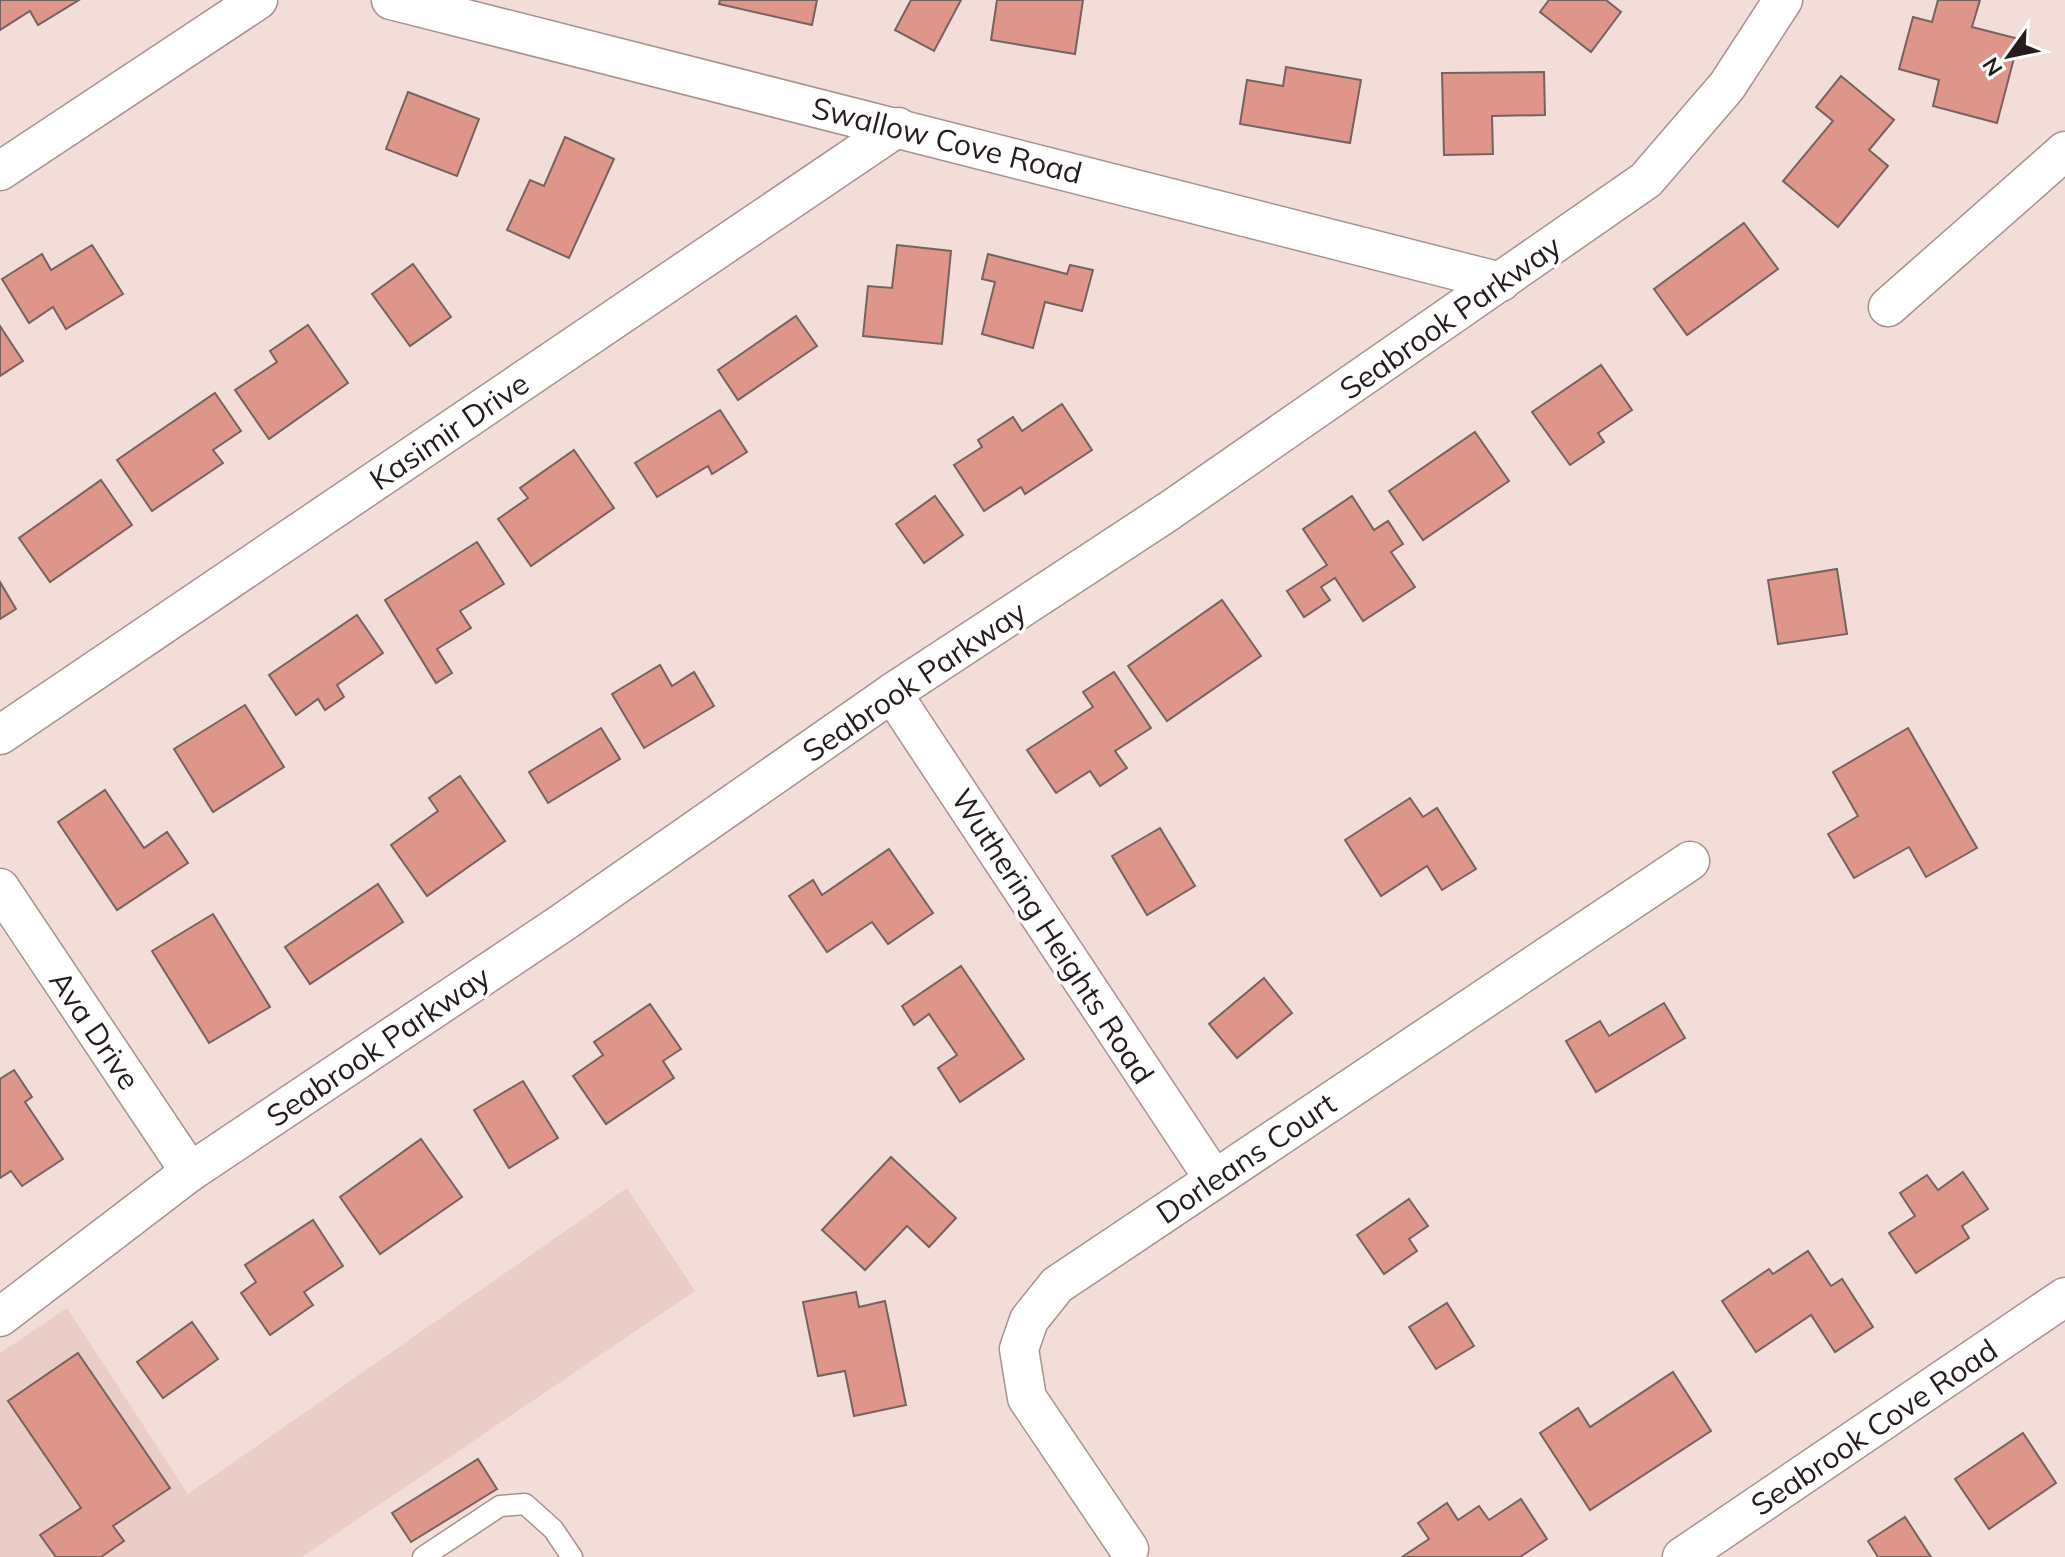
<svg xmlns="http://www.w3.org/2000/svg" width="2065" height="1557" font-family="Mulish,sans-serif">
	<rect width="100%" height="100%" fill="#f3ddd9"/>
	<path fill="#ebcdc8" d="M627,1188L695,1291L302,1557H0V1353L67,1308L188,1494Z"/>
	<g fill="#dd9689" stroke="#76635f" stroke-width="2">
		<path d="M0,0H79L38,25L30,11L0,30Z"/>
		<path d="M720,0H817L812,25L719,4Z"/>
		<path d="M911,0H961L934,51L895,30Z"/>
		<path d="M997,0H1083L1075,54L991,40Z"/>
		<path d="M1549,0H1606L1621,12L1591,52L1540,12Z"/>
		<path d="M1938,0H1980L1972,27L2019,39L1997,123L1933,106L1939,80L1899,69L1913,17L1932,22Z"/>
		<path d="M1286,67L1361,80L1350,143L1240,124L1247,80L1283,86Z"/>
		<path d="M1544,72L1545,115L1492,116L1493,154L1444,155L1442,73Z"/>
		<path d="M1841,76L1894,120L1869,150L1888,166L1838,227L1783,181L1833,121L1816,107Z"/>
		<path d="M408,92L479,119L457,176L386,149Z"/>
		<path d="M565,137L614,159L569,258L507,230L530,180L544,186Z"/>
		<path d="M1744,223L1778,269L1687,335L1654,289Z"/>
		<path d="M92,245L123,294L66,329L53,307L29,323L2,279L42,254L51,270Z"/>
		<path d="M897,245L951,251L942,344L863,336L868,286L892,288Z"/>
		<path d="M988,254L1067,274L1070,265L1093,270L1082,311L1045,302L1033,348L982,334L995,282L982,279Z"/>
		<path d="M413,264L451,317L410,346L372,294Z"/>
		<path d="M796,316L817,346L738,400L718,370Z"/>
		<path d="M308,325L348,383L269,439L235,390L277,362L270,351Z"/>
		<path d="M0,326L23,361L0,376Z"/>
		<path d="M1601,365L1632,410L1598,433L1604,442L1570,465L1532,412Z"/>
		<path d="M215,393L241,431L213,450L223,463L152,511L117,460Z"/>
		<path d="M1062,404L1092,450L1025,494L1021,487L984,511L954,465L982,447L978,440L1013,417L1022,431Z"/>
		<path d="M720,410L747,452L712,474L708,466L657,497L635,463Z"/>
		<path d="M1475,432L1509,481L1423,540L1389,491Z"/>
		<path d="M574,450L614,508L531,566L498,519L528,498L520,488Z"/>
		<path d="M101,480L132,525L50,582L19,538Z"/>
		<path d="M935,496L963,535L924,563L896,524Z"/>
		<path d="M1352,496L1374,530L1388,521L1403,544L1391,552L1415,587L1363,621L1335,578L1321,587L1330,600L1304,617L1287,591L1327,565L1303,529Z"/>
		<path d="M477,542L504,584L460,611L471,628L437,649L452,673L436,683L385,600Z"/>
		<path d="M1837,569L1847,634L1778,644L1768,580Z"/>
		<path d="M0,582L16,609L0,619Z"/>
		<path d="M1222,600L1261,656L1167,721L1128,666Z"/>
		<path d="M357,615L383,653L337,685L344,697L325,710L318,699L296,715L269,675Z"/>
		<path d="M660,665L672,686L694,672L714,706L644,748L612,694Z"/>
		<path d="M1114,672L1151,728L1115,751L1127,768L1100,786L1090,771L1056,793L1027,750L1093,707L1083,692Z"/>
		<path d="M245,705L284,767L213,812L174,749Z"/>
		<path d="M601,728L620,759L548,803L529,772Z"/>
		<path d="M1908,728L1977,848L1926,877L1909,847L1854,878L1828,834L1858,816L1833,772Z"/>
		<path d="M460,776L505,841L427,896L391,845L438,811L429,798Z"/>
		<path d="M105,790L144,848L167,832L188,863L117,910L58,822Z"/>
		<path d="M1410,798L1423,817L1437,808L1476,869L1442,890L1427,866L1381,896L1345,840Z"/>
		<path d="M1160,828L1195,886L1147,915L1112,856Z"/>
		<path d="M889,849L933,913L888,944L872,922L827,952L789,896L813,880L822,895Z"/>
		<path d="M378,884L403,922L310,984L285,947Z"/>
		<path d="M213,914L270,1007L209,1043L152,951Z"/>
		<path d="M961,966L1024,1059L960,1102L938,1068L957,1055L929,1014L914,1025L902,1006Z"/>
		<path d="M1264,978L1292,1013L1237,1058L1209,1024Z"/>
		<path d="M1664,1003L1685,1038L1596,1092L1566,1041L1600,1021L1609,1036Z"/>
		<path d="M650,1004L681,1049L663,1061L674,1078L606,1124L573,1076L603,1055L594,1042Z"/>
		<path d="M14,1070L32,1097L25,1102L63,1159L22,1186L11,1171L0,1178V1079Z"/>
		<path d="M523,1081L558,1138L509,1168L474,1110Z"/>
		<path d="M421,1139L462,1197L380,1254L340,1197Z"/>
		<path d="M891,1157L956,1218L929,1247L907,1226L865,1270L822,1230Z"/>
		<path d="M1963,1172L1988,1209L1962,1226L1969,1238L1916,1273L1889,1233L1915,1216L1900,1193L1927,1175L1938,1190Z"/>
		<path d="M1409,1199L1428,1226L1409,1239L1417,1251L1384,1274L1357,1235Z"/>
		<path d="M313,1220L343,1266L304,1292L313,1305L270,1335L241,1293L256,1282L245,1265Z"/>
		<path d="M1808,1251L1831,1286L1842,1279L1873,1327L1835,1352L1811,1315L1756,1352L1722,1301L1769,1269L1773,1274Z"/>
		<path d="M856,1292L859,1307L885,1301L906,1405L854,1416L845,1371L818,1376L803,1302Z"/>
		<path d="M1447,1303L1474,1346L1436,1369L1409,1327Z"/>
		<path d="M192,1322L218,1359L163,1398L137,1362Z"/>
		<path d="M78,1353L170,1488L113,1526L124,1541L101,1557H56L40,1535L81,1508L8,1401Z"/>
		<path d="M1673,1372L1711,1431L1590,1510L1540,1433L1578,1408L1590,1427Z"/>
		<path d="M2023,1433L2056,1483L1989,1529L1955,1479Z"/>
		<path d="M478,1459L497,1489L411,1542L392,1513Z"/>
		<path d="M1521,1499L1547,1539L1520,1557H1402L1429,1539L1418,1523L1447,1503L1458,1520L1479,1506L1489,1520Z"/>
		<path d="M1905,1517L1931,1557H1878L1868,1541Z"/>
	</g>
	<g fill="none" stroke-linecap="round" stroke-linejoin="round">
		<g stroke="#a7938e" stroke-width="23">
			<path id="service" d="M423,1557L500,1506L525,1504L553,1529L572,1557"/>
		</g>
		<g stroke="#a7938e" stroke-width="41">
			<g id="minor">
				<path d="M391,0L1501,282"/>
				<path d="M0,171L258,0"/>
				<path d="M1888,307L2065,151"/>
				<path d="M892,693L1214,1179"/>
				<path d="M0,735L898,127"/>
				<path d="M0,888L190,1172"/>
				<path d="M0,1317L190,1172L562,923L892,693L1169,511L1646,180L1727,86L1783,0"/>
				<path d="M1129,1549L1027,1398L1019,1349L1029,1320L1057,1285L1690,861"/>
				<path d="M1682,1557L2065,1297"/>
			</g>
		</g>
		<use href="#service" stroke="#fff" stroke-width="20"/>
		<use href="#minor" stroke="#fff" stroke-width="38"/>
	</g>
	<g text-anchor="middle" dominant-baseline="central" stroke-width="7" stroke-linejoin="round" paint-order="stroke">
		<g font-size="30" fill="#251d1c" stroke="#fff">
			<text transform="translate(947 140) rotate(14)">Swallow Cove Road</text>
			<text transform="translate(1450 317) rotate(-35)">Seabrook Parkway</text>
			<text transform="translate(449 431) rotate(-34)">Kasimir Drive</text>
			<text transform="translate(914 681) rotate(-34)">Seabrook Parkway</text>
			<text transform="translate(1053 936) rotate(57)">Wuthering Heights Road</text>
			<text transform="translate(95 1030) rotate(56)">Ava Drive</text>
			<text transform="translate(378 1046) rotate(-34)">Seabrook Parkway</text>
			<text transform="translate(1246 1158) rotate(-34)">Dorleans Court</text>
			<text transform="translate(1874 1427) rotate(-34)">Seabrook Cove Road</text>
		</g>
	</g>
	<g transform="translate(2009 56) rotate(237)" stroke="#ffffff" stroke-width="6" paint-order="stroke">
	<path d="M0-6L14 30L0 20L-14 30Z" fill="#251d1c"/>
	<text y="-12" font-size="22" font-weight="bold" text-anchor="middle" fill="#251d1c">N</text>
	</g>
</svg>
